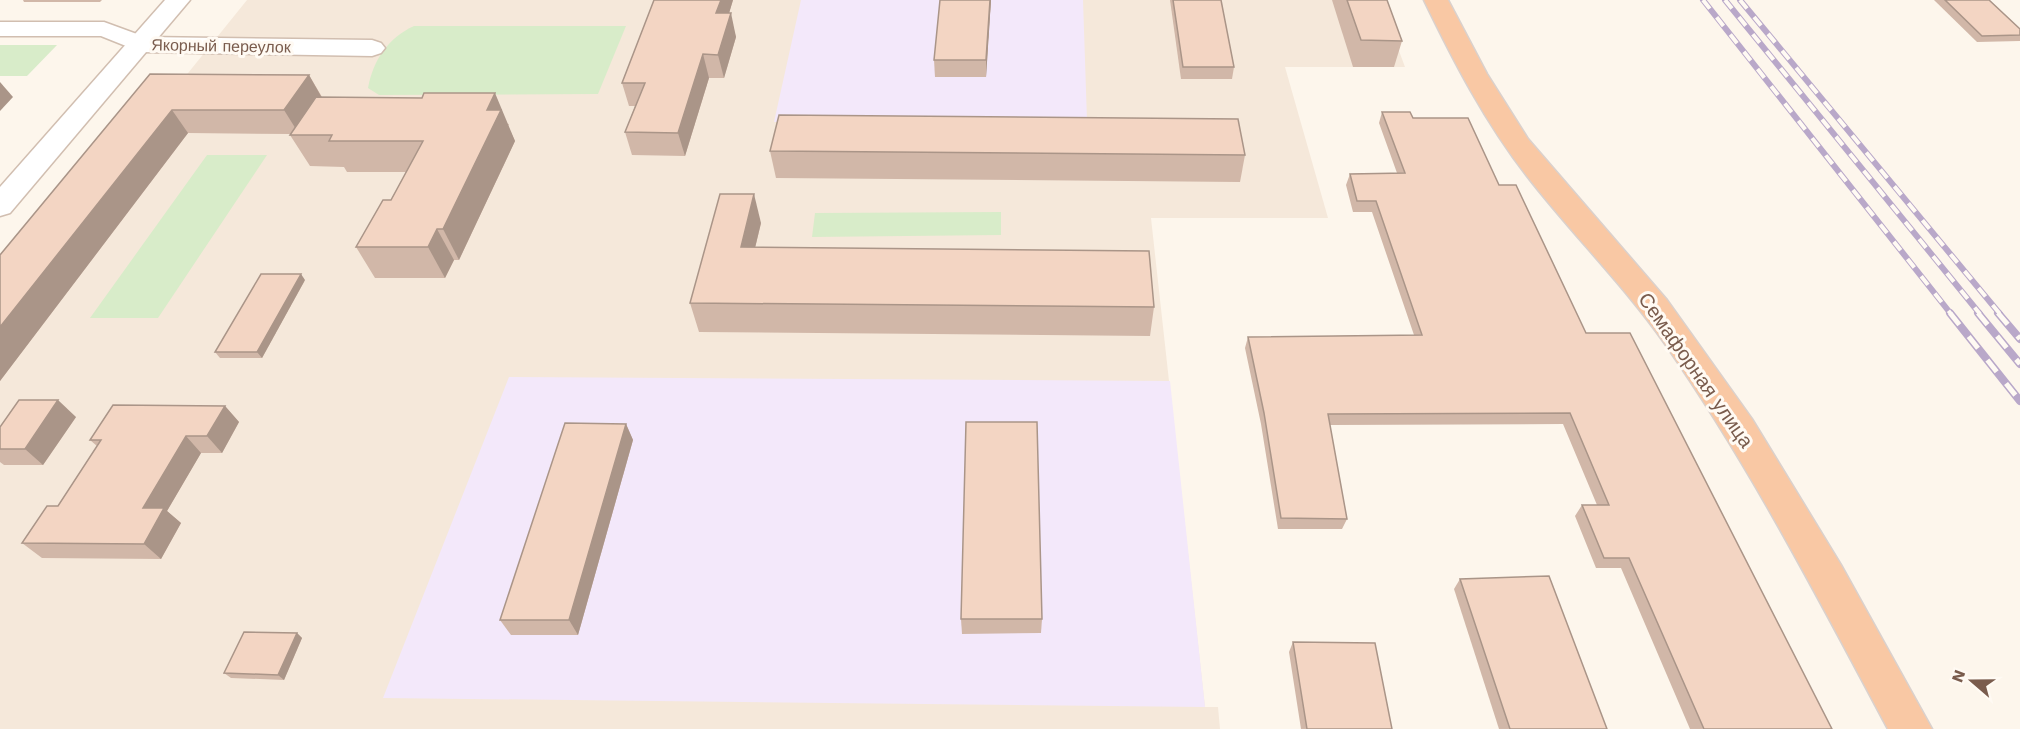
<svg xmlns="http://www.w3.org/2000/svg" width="2020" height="729" font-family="'Work Sans',sans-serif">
	<rect width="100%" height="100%" fill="#fdf6ec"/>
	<path fill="#f5e8da" d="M247,0H1380L1405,67H1285L1328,218H1151L1205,707H1218L1220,729H0V306Z"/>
	<g fill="#f3e8fa">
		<path d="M801,0H1083L1087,121L774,122Z"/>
		<path d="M509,377L1170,381L1205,707L383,698Z"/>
	</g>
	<g fill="#d8ecc9">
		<path d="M414,26H626L598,94L379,95L368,88C373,60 388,38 414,26Z"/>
		<path d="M0,45H57L27,76H0Z"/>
		<path d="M207,155H267L158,318H90Z"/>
		<path d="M1001,212V235L812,237L815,213Z"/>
	</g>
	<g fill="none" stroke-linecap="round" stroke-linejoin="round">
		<g stroke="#d1beb0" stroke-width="3">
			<path id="minor" d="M0,22H104L145,37L372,40L381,43L385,48L381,53L372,56L141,52L101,36H0Z"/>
		</g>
		<g stroke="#d1beb0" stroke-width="3">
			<path id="tertiary" d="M165,0H190L10,213L0,216V187Z"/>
		</g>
		<g stroke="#dad1cd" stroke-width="3">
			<path id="trunk" d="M1424,0H1448L1487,74L1528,139L1667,300L1752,419L1841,565L1932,729H1888C1818,598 1750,466 1665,344C1624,285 1571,233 1527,176C1485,122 1454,62 1424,0Z"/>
		</g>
		<use href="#minor" fill="#fff" fill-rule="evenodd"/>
		<use href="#tertiary" fill="#fff" fill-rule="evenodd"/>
		<use href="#trunk" fill="#f9c8a4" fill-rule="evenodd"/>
		<g stroke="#b9a8c9" stroke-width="6">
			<g id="rail-far1">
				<path d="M1703,0L1951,314"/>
				<path d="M1725,0L1980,314"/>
				<path d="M1740,0L2000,314"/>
			</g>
		</g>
		<g stroke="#b9a8c9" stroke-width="8">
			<g id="rail">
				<path d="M1950,313L2020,401"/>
				<path d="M1978,313L2020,364"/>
				<path d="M1998,313L2020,339"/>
			</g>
		</g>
		<use href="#rail-far1" stroke="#fffaf3" stroke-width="4" stroke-dasharray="11" stroke-linecap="butt"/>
		<use href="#rail" stroke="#fffaf3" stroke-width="5" stroke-dasharray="15" stroke-linecap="butt"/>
	</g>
	<g fill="#d1b7a8">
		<path d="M23,0H102L100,2H24Z"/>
		<path d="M654,0H733L729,13L736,37L724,78H709L685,156L632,155L625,132L635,106H629L622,83Z"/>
		<path d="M940,0H991L986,77H935L934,60Z"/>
		<path d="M1170,0H1221L1234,67L1232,79H1181Z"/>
		<path d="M1332,0H1387L1402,41L1394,67H1353Z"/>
		<path d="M1934,0H1989L2020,29V41L1977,42Z"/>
		<path d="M150,74L309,75L322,97L509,124L508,126L515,141L459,260H454L445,278H375L356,247L391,200L406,172H347L344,167L310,166L290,135L291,134L188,133L0,381V255Z"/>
		<path d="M1382,112L1413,118L1499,185L1586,333L1832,729H1690L1621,568H1596L1575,516L1582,505H1597L1563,424L1330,425L1347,519L1342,529H1278L1261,424L1245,348L1248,337L1414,335L1372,212H1353L1346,185L1350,174L1397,173L1379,123Z"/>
		<path d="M770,151L1245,155L1240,182L776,178Z"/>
		<path d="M761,223L755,248L1154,307L1150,336L699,332L690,303Z"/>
		<path d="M305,280L262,358H220L215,352Z"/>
		<path d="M225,406L239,422L222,453H201L167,511L181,523L161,559L42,558L22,543L58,506L97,446L90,440Z"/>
		<path d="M76,417L43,465H4L0,462V427Z"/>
		<path d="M626,424L633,440L578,635H511L500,620Z"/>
		<path d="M1460,579L1607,729H1499L1454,589Z"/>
		<path d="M961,619H1042L1041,633L962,634Z"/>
		<path d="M297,633L302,638L284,680L231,678L224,673Z"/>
		<path d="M1293,642L1392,729H1301L1289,652Z"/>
	</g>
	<g fill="#aa9588">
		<path d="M721,0H733L722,37L716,13Z"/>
		<path d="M990,0H991L986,77V60Z"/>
		<path d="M731,13L736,37L724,78L718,55Z"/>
		<path d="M703,54L709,78L685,156L678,133Z"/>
		<path d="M309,75L322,98L299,134L284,110Z"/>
		<path d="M0,82L13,97L0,111Z"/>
		<path d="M495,93L515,141L459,260L443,229L487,110Z"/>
		<path d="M172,110L188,133L0,381V327Z"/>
		<path d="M754,194L761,223L748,277L741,247Z"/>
		<path d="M437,229L454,260L445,278L428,247Z"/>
		<path d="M301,274L305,280L262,358L257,352Z"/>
		<path d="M58,400L76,417L43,465L25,449Z"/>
		<path d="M225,406L239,422L222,453L207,436Z"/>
		<path d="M626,424L633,440L578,635L569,620Z"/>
		<path d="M186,436L201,453L167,511L181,523L161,559L144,544L143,508Z"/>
		<path d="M297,633L302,638L284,680L278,675Z"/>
	</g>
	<g fill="#f3d5c3" stroke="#aa9588" stroke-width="1.5">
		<path d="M654,0H721L716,13H731L718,55L703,54L678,133L625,132L645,83H622Z"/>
		<path d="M940,0H990L986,60H934Z"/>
		<path d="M1173,0H1221L1234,67H1183Z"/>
		<path d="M1347,0H1387L1402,41L1361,40Z"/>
		<path d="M1945,0H1989L2020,29V35L1982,36Z"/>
		<path d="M150,74L309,75L284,110H172L0,327V255Z"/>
		<path d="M424,93H495L487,110H501L443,229H437L428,247H356L383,200H391L423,141H329L332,135H290L316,97L422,98Z"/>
		<path d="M1382,112H1410L1413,118H1468L1499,185H1516L1586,333H1630L1832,729H1704L1629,558H1604L1582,505H1609L1570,413L1328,414L1347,519L1281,518L1264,413L1248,337L1422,335L1376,201H1357L1350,174L1405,173Z"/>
		<path d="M779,115L1238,119L1245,155L770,151Z"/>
		<path d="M720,194H754L741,247L1149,251L1154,307L690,303Z"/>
		<path d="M261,274H301L257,352H215Z"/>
		<path d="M19,400H58L25,449H0V427Z"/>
		<path d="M113,405L225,406L207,436H186L143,508H164L144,544L22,543L47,506H58L101,440H90Z"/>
		<path d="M966,422H1037L1042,619H961Z"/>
		<path d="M565,423L626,424L569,620H500Z"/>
		<path d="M1549,576L1607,729H1510L1460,579Z"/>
		<path d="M244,632L297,633L278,675L224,673Z"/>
		<path d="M1293,642L1375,643L1392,729H1307Z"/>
	</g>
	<g text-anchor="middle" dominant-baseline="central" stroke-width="6" stroke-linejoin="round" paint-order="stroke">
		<g font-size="16" fill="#7a5c4d" stroke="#fffaf3">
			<text transform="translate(221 46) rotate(1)">Якорный переулок</text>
		</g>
		<g font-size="20" fill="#7a5c4d" stroke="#fffaf3">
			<text transform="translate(1696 370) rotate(55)">Семафорная улица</text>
		</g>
	</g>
	<g transform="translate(1972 681) rotate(290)" stroke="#fffaf3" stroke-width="4.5" paint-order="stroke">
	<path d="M0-4.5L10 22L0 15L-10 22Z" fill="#7a5c4d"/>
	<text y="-9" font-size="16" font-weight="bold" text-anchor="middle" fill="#7a5c4d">N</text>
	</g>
</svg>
